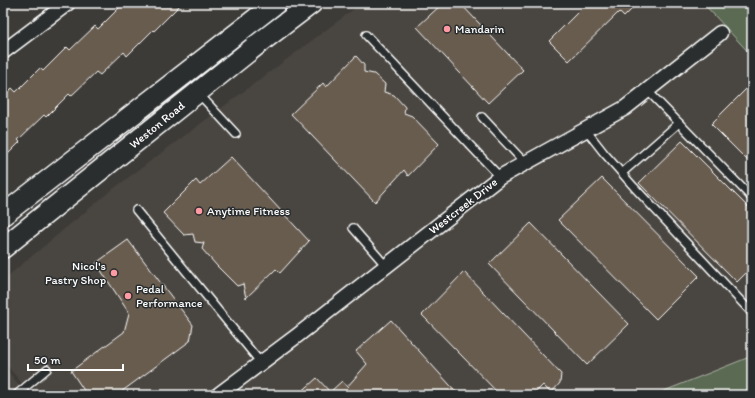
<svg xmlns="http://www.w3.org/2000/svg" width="755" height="398" font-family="Itim,sans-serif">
	<rect width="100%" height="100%" fill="#3d3b38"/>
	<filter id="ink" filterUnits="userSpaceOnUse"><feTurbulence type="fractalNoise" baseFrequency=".025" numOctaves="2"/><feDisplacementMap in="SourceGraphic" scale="8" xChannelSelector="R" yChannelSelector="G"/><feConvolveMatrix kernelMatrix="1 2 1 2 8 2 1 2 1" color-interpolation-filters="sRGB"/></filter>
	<g filter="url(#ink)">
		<g fill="#4a453f">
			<path d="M362,3H703L752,56V356L654,395H32L3,361V280L109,192Z"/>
			<path d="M3,365L27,395H3Z"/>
		</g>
		<g fill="#5a6a52" stroke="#acb4a8">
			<path d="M703,3H752V56Z"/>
			<path d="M752,356V395H654Z"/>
		</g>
		<g fill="#685c4f" stroke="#fff">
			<path d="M129,3H182L154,31L153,30L127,56L124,52L100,75L96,72L71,96L69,94L46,117L44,115L18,140L20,142L3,159V98L12,88L16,92L40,68L43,71L67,47L70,50L95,26L98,29L122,5L124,7Z"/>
			<path d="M443,3H460L523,70L488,103L417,27Z"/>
			<path d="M587,3H638L624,17L619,12L569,61L549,41Z"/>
			<path d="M356,56L364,65V72L374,74L385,84L384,92L394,95L405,107L404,113L412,116L439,144L408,176L404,170L375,202L291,114L323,83L326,87Z"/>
			<path d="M752,83V165L711,124Z"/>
			<path d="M682,141L752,211V267L737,282L639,183Z"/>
			<path d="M231,157L309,241L280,273L276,269L246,298L243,284L237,286L217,266L202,249L204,243L195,242L193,234L184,235L163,213L196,180L200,185Z"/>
			<path d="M602,178L699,276L656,319L558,220Z"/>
			<path d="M531,223L629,324L587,365L489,264Z"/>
			<path d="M128,240L193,325L190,341L117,395H87L71,371L124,332L129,313L96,263Z"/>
			<path d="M464,272L561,374L560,383L551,393L543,385L533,395H500L422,315Z"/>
			<path d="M391,320L459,395H298L317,378L330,392L342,381L347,387L367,364L356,351Z"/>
		</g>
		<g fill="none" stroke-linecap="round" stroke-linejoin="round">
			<g stroke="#fff" stroke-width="10">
				<g id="service">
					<path d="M366,35L500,177"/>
					<path d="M647,90L752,198"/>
					<path d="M199,94L236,134"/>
					<path d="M482,117L525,163"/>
					<path d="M586,130L604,153L634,187L752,313"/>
					<path d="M622,173L679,123"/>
					<path d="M136,210L261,363"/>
					<path d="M353,228L386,266"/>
					<path d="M16,395L47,369"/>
				</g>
			</g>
			<g stroke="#fff" stroke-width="17">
				<g id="minor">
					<path d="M3,52L68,3"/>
					<path d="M218,395L298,335L500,177L625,108L720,33"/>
				</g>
			</g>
			<g stroke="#fff" stroke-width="23">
				<g id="secondary">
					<path d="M3,215L74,160L276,3"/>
					<path d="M3,248L258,44L312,3"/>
				</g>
			</g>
			<use href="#service" stroke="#2a2d2e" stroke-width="7"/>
			<use href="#minor" stroke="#2a2d2e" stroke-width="14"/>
			<use href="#secondary" stroke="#2a2d2e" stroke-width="20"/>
		</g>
	</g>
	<g fill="#ff9aa2" stroke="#2a2d2e" stroke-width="1.5">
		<circle cx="447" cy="29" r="4"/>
		<circle cx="199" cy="211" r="4"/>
		<circle cx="114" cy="273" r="4"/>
		<circle cx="128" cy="296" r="4"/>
	</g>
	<g text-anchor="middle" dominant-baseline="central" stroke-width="3" stroke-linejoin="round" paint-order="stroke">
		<g font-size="12" fill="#fff" stroke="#2a2d2e" text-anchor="start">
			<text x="455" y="29">Mandarin</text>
			<text x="207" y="211">Anytime Fitness</text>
			<text x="106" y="266" text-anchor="end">Nicol's<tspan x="106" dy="14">Pastry Shop</tspan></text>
			<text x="136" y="289">Pedal<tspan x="136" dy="14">Performance</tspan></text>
		</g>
		<g font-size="12" fill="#fff" stroke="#2a2d2e">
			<text transform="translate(157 125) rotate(-39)">Weston Road</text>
			<text transform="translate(463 206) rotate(-38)">Westcreek Drive</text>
		</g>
	</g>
	<rect width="755" height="398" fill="none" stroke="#2a2d2e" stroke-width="16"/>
	<rect x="8" y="8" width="739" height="382" fill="none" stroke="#fff" stroke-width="1.5" filter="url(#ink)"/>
	<path d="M28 364v6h95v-6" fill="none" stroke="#ffffff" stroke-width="2"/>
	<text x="34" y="364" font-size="12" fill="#ffffff" stroke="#2a2d2e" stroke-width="3" paint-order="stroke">50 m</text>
</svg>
